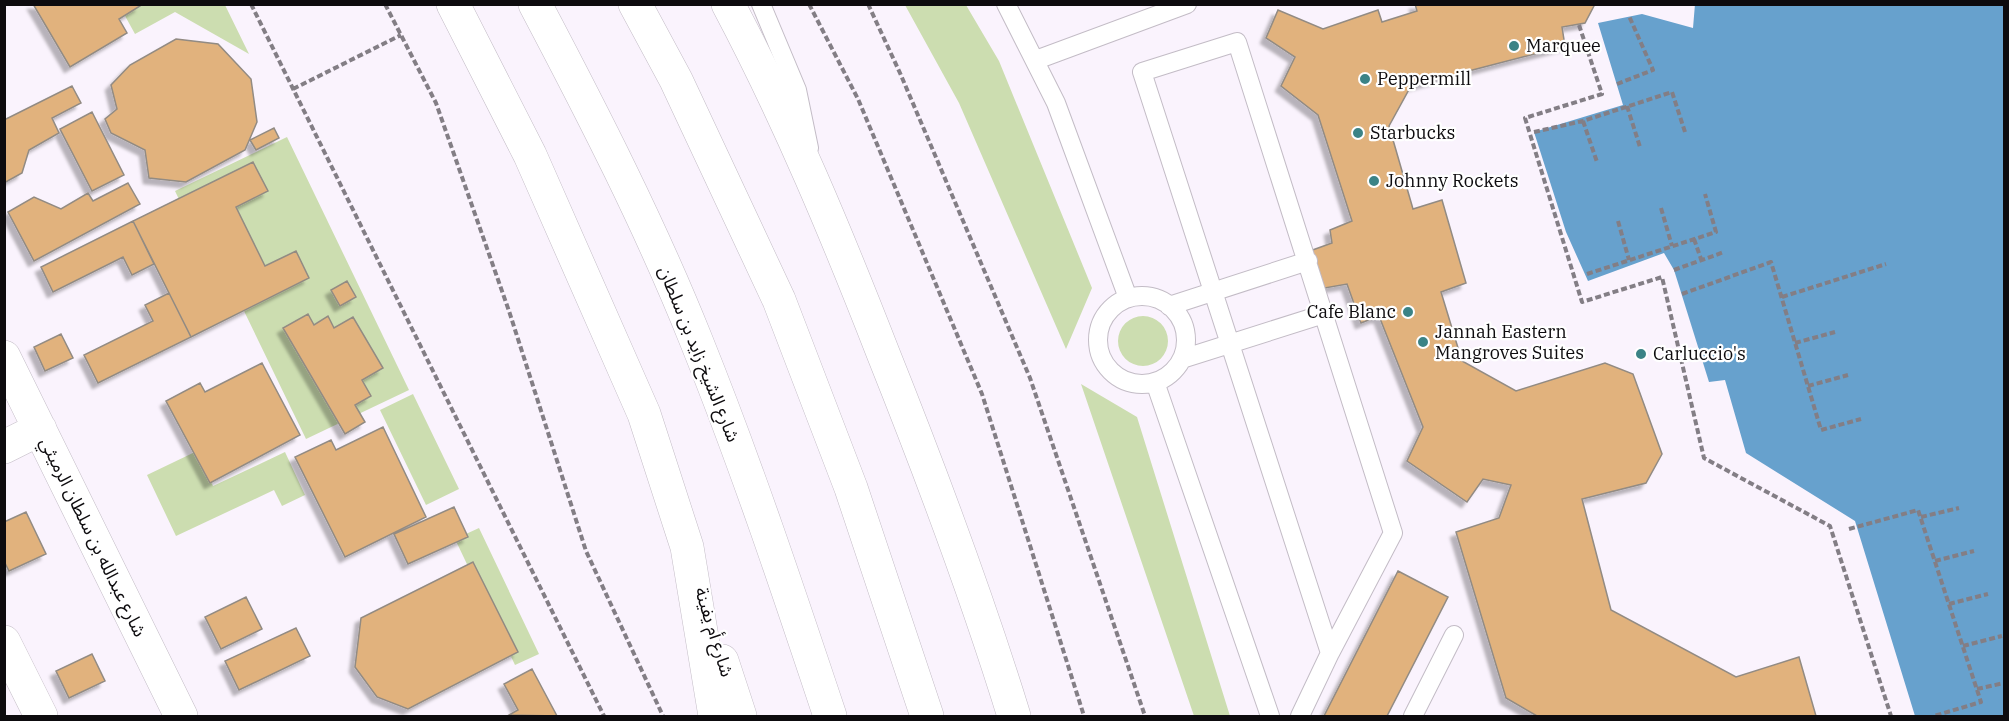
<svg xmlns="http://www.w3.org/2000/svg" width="2009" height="721" font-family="'IBM Plex Serif','Noto Sans Arabic',serif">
	<defs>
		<filter id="shadow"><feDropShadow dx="-5.5" dy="5.5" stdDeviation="1.5" flood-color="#0004"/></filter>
	</defs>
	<rect width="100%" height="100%" fill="#faf3fd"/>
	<path fill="#ccddb0" d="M 119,5 L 225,5 L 249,54 L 175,12 L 135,34 Z
		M 905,5 L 966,5 L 999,61 L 1092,288 L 1066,349 L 959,103 Z
		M 287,137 L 409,390 L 306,439 L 244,311 L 254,306 L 233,261 L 213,270 L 175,191 Z
		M1118 341a25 25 0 1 1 50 0a25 25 0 1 1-50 0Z
		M 1081,384 L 1137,417 L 1230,716 L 1194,716 Z
		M 413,394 L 459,489 L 426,505 L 380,410 Z
		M 197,451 L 213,486 L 285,452 L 305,495 L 282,506 L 274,490 L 176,536 L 147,475 Z
		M 479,528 L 539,654 L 515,665 L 455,539 Z"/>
	<path fill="#67a1cd" d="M 1695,4 L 2004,5 L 2004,716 L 1915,716 L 1855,521 L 1746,453 L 1725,380 L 1709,382 L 1674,270 L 1664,253 L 1588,281 L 1566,232 L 1534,132 L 1623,105 L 1598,23 L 1642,14 L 1693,28 Z"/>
	<path fill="#e1b27d" stroke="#928b83" stroke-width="1.5" filter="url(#shadow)" d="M 33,4 L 139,4 L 140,6 L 119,19 L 127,33 L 70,67 Z
		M 1415,4 L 1595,4 L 1585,23 L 1562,27 L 1565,46 L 1411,86 L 1389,126 L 1413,209 L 1442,200 L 1466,283 L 1441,292 L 1462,361 L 1516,391 L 1605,363 L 1633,374 L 1662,454 L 1646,483 L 1582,499 L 1611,610 L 1736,677 L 1799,657 L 1816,716 L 1537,716 L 1506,698 L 1456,532 L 1499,518 L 1511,485 L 1483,479 L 1467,502 L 1407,461 L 1423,427 L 1379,316 L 1361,323 L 1347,284 L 1319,289 L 1307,252 L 1332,243 L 1330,230 L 1352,221 L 1318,115 L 1281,86 L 1295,57 L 1266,38 L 1278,10 L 1323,29 L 1378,10 L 1382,22 L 1417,11 Z
		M 176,39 L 218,44 L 251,79 L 257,122 L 245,150 L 186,182 L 149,178 L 145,150 L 111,133 L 105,119 L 117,109 L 111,85 L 130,65 Z
		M 72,86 L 81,103 L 52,118 L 59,133 L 29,150 L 22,173 L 4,183 L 4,120 Z
		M 92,112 L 124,175 L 92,191 L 60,129 Z
		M 274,128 L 279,138 L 256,150 L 250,140 Z
		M 253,162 L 268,191 L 236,207 L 265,266 L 296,251 L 309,278 L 191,337 L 133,221 Z
		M 128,183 L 140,204 L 34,261 L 8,212 L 34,197 L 61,209 L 88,193 L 93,201 Z
		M 133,221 L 154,264 L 132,275 L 123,257 L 53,292 L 41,267 Z
		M 347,281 L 356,297 L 340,306 L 331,290 Z
		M 169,293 L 191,337 L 98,383 L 84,355 L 153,321 L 145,305 Z
		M 308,314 L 314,325 L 328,316 L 334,328 L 353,317 L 383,368 L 362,380 L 371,396 L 355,405 L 365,422 L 345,434 L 283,328 Z
		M 61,334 L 73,358 L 45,371 L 34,347 Z
		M 262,363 L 300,435 L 210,483 L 166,401 L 200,383 L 205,392 Z
		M 383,427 L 426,517 L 345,557 L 295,457 L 331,440 L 336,450 Z
		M 454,507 L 468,537 L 408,564 L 394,534 Z
		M 26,512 L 46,554 L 9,571 L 4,561 L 4,522 Z
		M 473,562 L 518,652 L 408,709 L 377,697 L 355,667 L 361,618 Z
		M 1398,571 L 1448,597 L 1387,716 L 1324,716 Z
		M 246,597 L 262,629 L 221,649 L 205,617 Z
		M 296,628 L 310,656 L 239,690 L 225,661 Z
		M 92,654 L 105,681 L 69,698 L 56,671 Z
		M 532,669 L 557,716 L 509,715 L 518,710 L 504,684 Z"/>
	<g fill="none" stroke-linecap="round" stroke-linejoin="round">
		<g stroke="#c3bcc6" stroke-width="20">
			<path id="service" d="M 761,4 L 797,90 L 809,148
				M 1006,4 L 1056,103 L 1128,298
				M 1036,60 L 1187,4
				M1098 340a44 44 0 1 1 88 0a44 44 0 1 1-88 0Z
				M 1169,306 L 1308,261
				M 1182,359 L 1324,314
				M 1155,382 L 1270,716
				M 1300,716 L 1330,653 L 1393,533 L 1237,42 L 1142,72 L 1330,653
				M 1413,716 L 1454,635"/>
		</g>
		<g stroke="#c3bcc6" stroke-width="34">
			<path id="minor" d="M 4,357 L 181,716
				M 4,447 L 40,429
				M 4,642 L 41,716"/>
		</g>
		<g stroke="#c3bcc6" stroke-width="34">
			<path id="primary" d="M 453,4 L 530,155 L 644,414 L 687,547 L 715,716
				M 728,4 C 788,117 837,235 883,353 C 931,473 976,593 1014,716
				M 722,661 L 740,716"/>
		</g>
		<g stroke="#c3bcc6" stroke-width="34">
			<path id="trunk" d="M 535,4 C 593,114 650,225 696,340 C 746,464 788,590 830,716
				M 635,4 L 676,80 L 779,300 L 851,488 L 927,716"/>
		</g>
		<path stroke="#837e85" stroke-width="4" stroke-dasharray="6 3" stroke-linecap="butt" d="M 251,4 L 604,716
			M 385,4 L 436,103 L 509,311 L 586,551 L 663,716
			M 809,4 L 858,99 L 982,394 L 1084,716
			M 868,4 L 900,73 L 1030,378 L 1145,716
			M 1579,25 L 1602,94 L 1525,118 L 1582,302 L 1662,277 L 1704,458 L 1830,526 L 1891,716
			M 1617,84 L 1653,70 L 1629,16
			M 293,89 L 401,35
			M 1627,106 L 1640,147
			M 1583,121 L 1597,162
			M 1534,132 L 1583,121 L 1672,92 L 1685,132
			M 1661,208 L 1672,246
			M 1618,221 L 1629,260
			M 1694,239 L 1701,259
			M 1674,270 L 1724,252
			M 1587,274 L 1716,232 L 1705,194
			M 1682,294 L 1771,262 L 1821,430 L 1861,419
			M 1782,297 L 1886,264
			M 1795,343 L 1835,332
			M 1808,386 L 1848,375
			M 1921,517 L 1959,508
			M 1849,529 L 1918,510 L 1981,702 L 1934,716
			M 1935,561 L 1974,551
			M 1949,604 L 1988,594
			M 1963,646 L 2002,636
			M 1977,689 L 2004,683"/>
		<use href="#service" stroke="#fff" stroke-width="18"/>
		<use href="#minor" stroke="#fff" stroke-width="33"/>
		<use href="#primary" stroke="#fff" stroke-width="33"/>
		<use href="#trunk" stroke="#fff" stroke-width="33"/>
	</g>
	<g fill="#3b8386" stroke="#fff" stroke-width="2">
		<circle cx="1514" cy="46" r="6"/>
		<circle cx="1365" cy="79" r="6"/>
		<circle cx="1358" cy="133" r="6"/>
		<circle cx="1374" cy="181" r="6"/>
		<circle cx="1408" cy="312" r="6"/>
		<circle cx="1423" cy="342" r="6"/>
		<circle cx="1641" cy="354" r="6"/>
	</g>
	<g text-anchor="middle" stroke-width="4.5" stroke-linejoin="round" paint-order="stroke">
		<g font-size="18" fill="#0d0b0e" stroke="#fff" text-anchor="start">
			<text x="1526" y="52">Marquee</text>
			<text x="1377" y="85">Peppermill</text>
			<text x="1370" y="139">Starbucks</text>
			<text x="1386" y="187">Johnny Rockets</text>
			<text x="1396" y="318" text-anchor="end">Cafe Blanc</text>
			<text x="1435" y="338">Jannah Eastern<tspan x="1435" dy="21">Mangroves Suites</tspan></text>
			<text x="1653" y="360">Carluccio's</text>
		</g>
		<g font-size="18" fill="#0d0b0e" stroke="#fff">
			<text transform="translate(699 354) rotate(68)" y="6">شارع الشيخ زايد بن سلطان</text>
			<text transform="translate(93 537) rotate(64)" y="6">شارع عبدالله بن سلطان الرميثي</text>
			<text transform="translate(714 632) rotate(73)" y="6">شارع أم يفينة</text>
		</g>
	</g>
	<rect width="2009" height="721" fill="none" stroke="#0d0b0e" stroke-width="12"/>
</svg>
